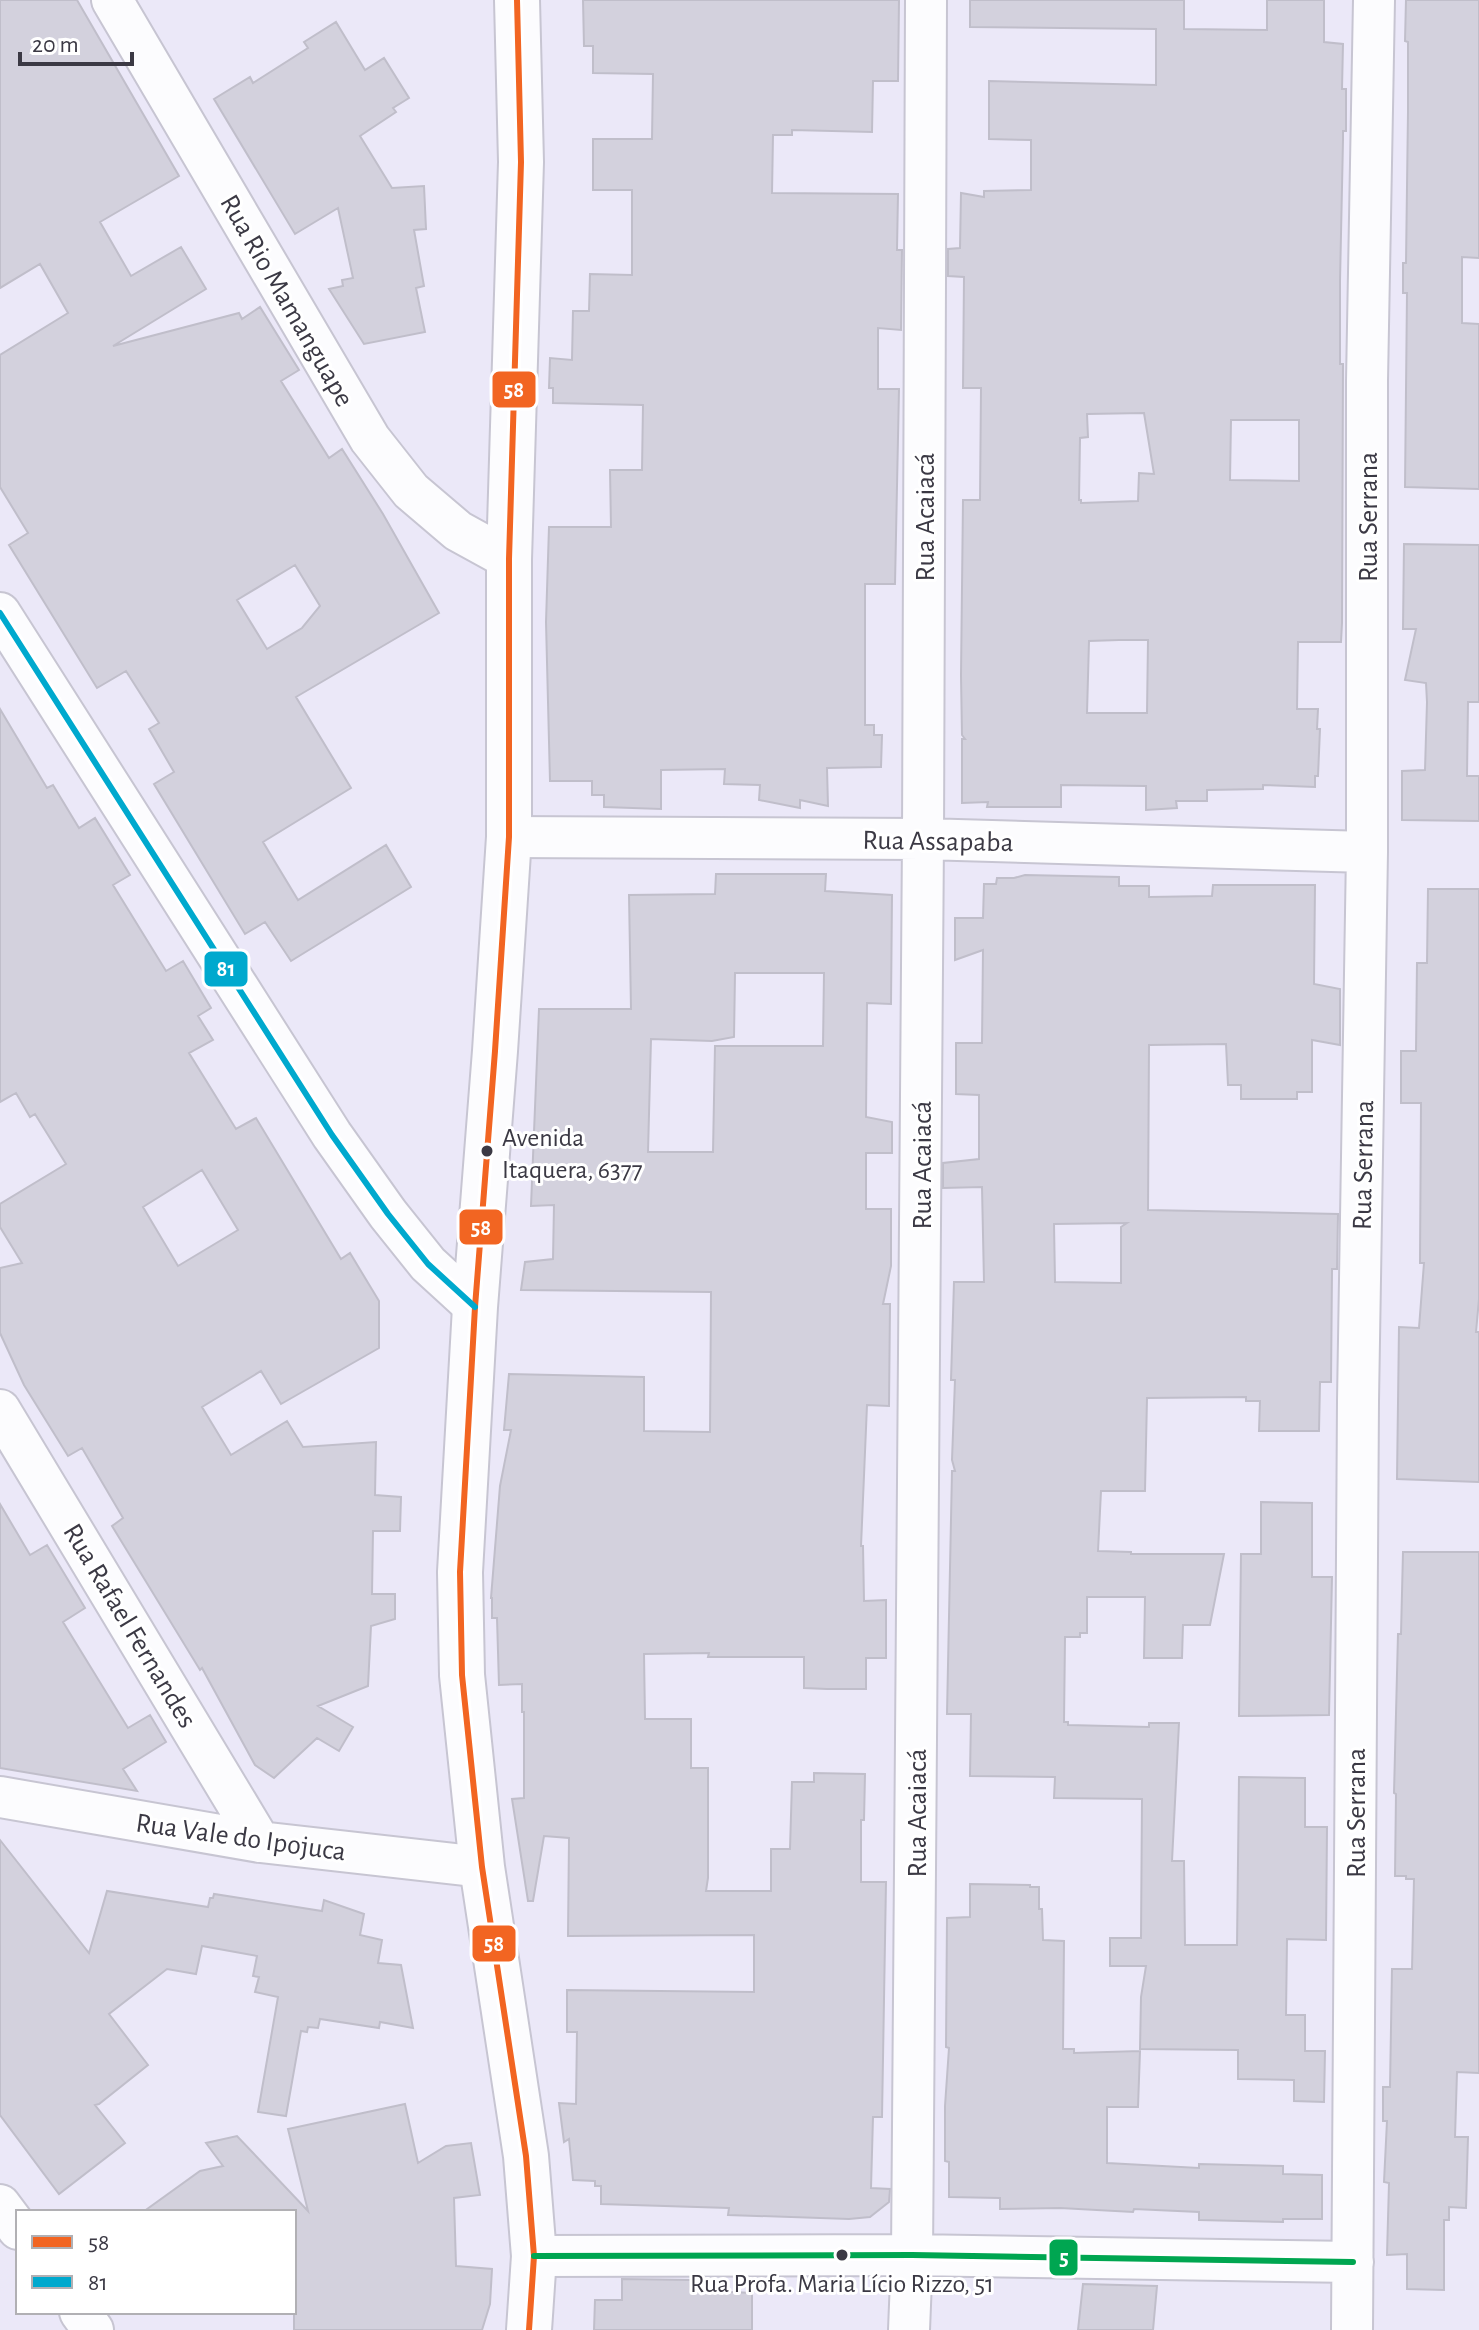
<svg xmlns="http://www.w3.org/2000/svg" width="1479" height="2330" font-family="'Alegreya Sans',sans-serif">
	<rect width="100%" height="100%" fill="#ebe8f8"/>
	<path fill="#d3d1dd" stroke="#c0beca" stroke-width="2" fill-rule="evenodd" d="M 0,0 L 77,0 L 179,176 L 100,222 L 131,276 L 181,247 L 206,289 L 113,346 L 239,313 L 242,319 L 260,307 L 299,370 L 281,381 L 329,458 L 342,449 L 383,514 L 439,613 L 296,697 L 351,788 L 263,842 L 298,900 L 386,845 L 411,887 L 291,961 L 265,922 L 245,934 L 154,784 L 174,772 L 149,729 L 159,723 L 126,671 L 97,688 L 9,545 L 28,533 L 0,487 L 0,355 L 68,313 L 40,264 L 0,288 ZM 295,565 L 320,606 L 302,628 L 267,649 L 237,600 Z
		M 583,0 L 899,0 L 898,81 L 873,81 L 872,132 L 792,130 L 792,135 L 773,135 L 772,193 L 898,194 L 897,250 L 902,250 L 901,330 L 878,328 L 878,389 L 899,389 L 895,584 L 865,584 L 865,725 L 874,725 L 874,735 L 882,735 L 881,767 L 827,768 L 828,806 L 800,800 L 800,808 L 759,800 L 760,785 L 724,784 L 725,769 L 661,770 L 661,809 L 604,807 L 604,795 L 592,795 L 592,781 L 550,781 L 546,622 L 549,527 L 611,527 L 610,470 L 642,470 L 643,405 L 553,403 L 553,388 L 549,388 L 550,358 L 572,360 L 573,311 L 589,311 L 590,274 L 632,275 L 632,190 L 593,190 L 593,139 L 652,139 L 653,74 L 593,73 L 593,46 L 584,46 Z
		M 970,0 L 1184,0 L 1184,29 L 1267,30 L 1267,0 L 1324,0 L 1324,42 L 1343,44 L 1342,89 L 1346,89 L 1346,131 L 1343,131 L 1343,140 L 1340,281 L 1340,364 L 1343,364 L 1342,623 L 1341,642 L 1298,642 L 1297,709 L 1318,709 L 1317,729 L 1320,729 L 1318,776 L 1315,776 L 1315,787 L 1263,785 L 1263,789 L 1207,790 L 1207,801 L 1176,801 L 1177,808 L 1146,810 L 1146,786 L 1061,785 L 1061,807 L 987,807 L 988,802 L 962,803 L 962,739 L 965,739 L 962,735 L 961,676 L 963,500 L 980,500 L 981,388 L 963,388 L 964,277 L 948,276 L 948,249 L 960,248 L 961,193 L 984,197 L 984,191 L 1031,190 L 1031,140 L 989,139 L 989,81 L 1156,85 L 1156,29 L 970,27 ZM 1144,413 L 1154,474 L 1139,473 L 1138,501 L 1081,503 L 1081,500 L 1079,500 L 1080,438 L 1088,437 L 1087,414 ZM 1231,420 L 1299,420 L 1299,481 L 1230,480 ZM 1119,640 L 1148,640 L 1147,713 L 1087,713 L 1089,641 Z
		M 1406,0 L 1479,0 L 1479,258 L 1462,257 L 1462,323 L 1479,324 L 1479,489 L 1405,487 L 1407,293 L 1403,293 L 1403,263 L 1406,263 L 1408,112 L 1408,42 L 1405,41 Z
		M 336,22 L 365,70 L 384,58 L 409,98 L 393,108 L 396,112 L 360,136 L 392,188 L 424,186 L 426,229 L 414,230 L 424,286 L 416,288 L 425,332 L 364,344 L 329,289 L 343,286 L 342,280 L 353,278 L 338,208 L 295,234 L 214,99 L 250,77 L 253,83 L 308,48 L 304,42 Z
		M 1404,544 L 1479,545 L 1479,702 L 1468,702 L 1467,776 L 1479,776 L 1479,821 L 1402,820 L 1402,771 L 1425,770 L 1427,702 L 1426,683 L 1405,680 L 1416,629 L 1403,629 Z
		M 0,709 L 47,788 L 53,785 L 79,828 L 95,818 L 130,875 L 113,885 L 166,971 L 183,961 L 211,1008 L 198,1016 L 213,1040 L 189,1053 L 236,1129 L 256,1118 L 341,1259 L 350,1253 L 379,1301 L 379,1348 L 281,1404 L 261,1371 L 202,1407 L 231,1455 L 287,1421 L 303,1447 L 376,1442 L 375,1495 L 401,1497 L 400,1531 L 373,1531 L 372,1594 L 395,1594 L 395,1619 L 371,1626 L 368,1686 L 318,1706 L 353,1727 L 339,1751 L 317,1738 L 274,1778 L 255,1765 L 202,1668 L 200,1670 L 112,1526 L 123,1518 L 82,1448 L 68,1456 L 24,1385 L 0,1333 L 0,1268 L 22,1263 L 0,1227 L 0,1204 L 66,1164 L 35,1114 L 30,1117 L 16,1093 L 0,1102 ZM 202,1170 L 238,1230 L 178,1266 L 143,1207 Z
		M 716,874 L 826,874 L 825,891 L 892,895 L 891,1004 L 867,1003 L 866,1117 L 892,1122 L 892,1153 L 866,1153 L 866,1209 L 891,1209 L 891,1266 L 883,1304 L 890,1304 L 889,1406 L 867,1405 L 861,1546 L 863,1546 L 864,1601 L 886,1600 L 886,1658 L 866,1658 L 866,1689 L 827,1689 L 804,1688 L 804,1657 L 708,1657 L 709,1653 L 644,1654 L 645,1719 L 691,1719 L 691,1768 L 708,1768 L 708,1878 L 706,1891 L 771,1891 L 771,1849 L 790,1849 L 792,1782 L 814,1782 L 814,1773 L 865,1774 L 864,1820 L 861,1820 L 861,1882 L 886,1882 L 882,2117 L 873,2117 L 871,2188 L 890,2189 L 889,2202 L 870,2217 L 849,2219 L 728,2215 L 729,2208 L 601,2204 L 601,2186 L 595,2186 L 595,2181 L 573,2180 L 569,2139 L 564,2142 L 559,2103 L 576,2104 L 577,2032 L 567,2032 L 567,1990 L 754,1992 L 754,1935 L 568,1936 L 569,1838 L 544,1836 L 533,1901 L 528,1901 L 512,1799 L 524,1798 L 524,1712 L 522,1712 L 522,1684 L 499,1685 L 497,1618 L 492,1618 L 492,1598 L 491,1598 L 500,1486 L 511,1430 L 504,1430 L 509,1374 L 644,1377 L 644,1431 L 710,1432 L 711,1292 L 521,1290 L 525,1262 L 553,1259 L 554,1205 L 531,1206 L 539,1009 L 631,1009 L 629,895 L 715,894 ZM 735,973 L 824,973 L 823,1046 L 715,1046 L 713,1152 L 648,1152 L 651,1039 L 712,1041 L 734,1037 Z
		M 1025,875 L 1119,877 L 1119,886 L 1149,886 L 1149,897 L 1212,896 L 1213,885 L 1315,885 L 1314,984 L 1340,989 L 1340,1045 L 1312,1040 L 1312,1092 L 1297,1092 L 1297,1099 L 1241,1099 L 1241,1085 L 1228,1085 L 1226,1044 L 1149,1045 L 1148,1210 L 1338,1214 L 1337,1269 L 1332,1269 L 1331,1382 L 1320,1382 L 1319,1431 L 1259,1431 L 1260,1401 L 1246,1401 L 1246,1397 L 1147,1398 L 1145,1491 L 1101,1491 L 1098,1551 L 1131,1552 L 1131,1554 L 1224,1554 L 1210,1625 L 1183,1625 L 1182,1658 L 1144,1658 L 1145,1597 L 1087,1597 L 1087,1633 L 1080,1633 L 1080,1637 L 1065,1637 L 1064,1722 L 1068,1722 L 1068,1725 L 1149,1727 L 1149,1723 L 1179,1723 L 1172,1861 L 1184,1861 L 1185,1945 L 1237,1945 L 1239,1777 L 1305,1778 L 1305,1827 L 1327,1827 L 1326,1940 L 1287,1939 L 1286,2015 L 1305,2015 L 1305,2051 L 1325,2051 L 1324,2102 L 1294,2101 L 1294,2080 L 1238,2079 L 1238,2050 L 1140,2049 L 1141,1997 L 1146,1966 L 1110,1966 L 1110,1938 L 1141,1938 L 1142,1799 L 1054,1798 L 1055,1777 L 970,1776 L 971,1714 L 947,1714 L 952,1471 L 955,1471 L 952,1460 L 955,1380 L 951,1380 L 954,1282 L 984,1282 L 982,1187 L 943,1188 L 943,1163 L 979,1159 L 979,1095 L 956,1094 L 956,1043 L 982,1043 L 983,950 L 955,960 L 955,918 L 983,918 L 984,884 L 996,884 L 997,878 L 1014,878 ZM 1127,1223 L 1121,1227 L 1121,1283 L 1055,1282 L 1054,1224 Z
		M 1428,889 L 1479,889 L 1479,1299 L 1476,1332 L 1479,1332 L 1479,1482 L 1397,1479 L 1399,1327 L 1419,1328 L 1424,1263 L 1420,1263 L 1421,1103 L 1401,1103 L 1401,1051 L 1416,1051 L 1417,963 L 1427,963 Z
		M 1261,1502 L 1312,1503 L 1312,1577 L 1332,1577 L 1329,1715 L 1239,1716 L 1241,1554 L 1261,1554 Z
		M 0,1504 L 30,1555 L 47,1545 L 85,1608 L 63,1622 L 128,1728 L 150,1715 L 166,1742 L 123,1769 L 137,1791 L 0,1768 Z
		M 1403,1552 L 1479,1552 L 1479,2073 L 1457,2072 L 1455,2137 L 1468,2137 L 1466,2208 L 1449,2207 L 1449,2220 L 1444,2220 L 1444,2290 L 1407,2289 L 1407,2254 L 1387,2255 L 1389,2183 L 1384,2182 L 1387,2121 L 1383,2121 L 1383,2087 L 1390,2087 L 1392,1969 L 1412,1969 L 1414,1879 L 1406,1879 L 1406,1876 L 1395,1876 L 1396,1794 L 1394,1793 L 1398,1634 L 1401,1634 Z
		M 0,1840 L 89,1953 L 107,1891 L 208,1907 L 210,1898 L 213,1898 L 214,1894 L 322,1911 L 324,1900 L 364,1914 L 360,1935 L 382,1940 L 378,1963 L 401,1965 L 413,2028 L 380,2022 L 379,2028 L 320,2019 L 318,2028 L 308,2027 L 307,2032 L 301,2031 L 286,2116 L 258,2112 L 278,1997 L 255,1992 L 259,1977 L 253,1976 L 257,1956 L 202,1946 L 196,1974 L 167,1969 L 109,2014 L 148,2065 L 99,2104 L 95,2105 L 125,2143 L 59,2194 L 0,2115 Z
		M 970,1884 L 1030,1885 L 1030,1887 L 1039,1887 L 1039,1909 L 1042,1909 L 1043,1940 L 1064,1941 L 1063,2049 L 1074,2049 L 1074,2053 L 1140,2051 L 1138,2107 L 1107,2107 L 1107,2163 L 1199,2168 L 1199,2164 L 1283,2166 L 1283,2174 L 1322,2175 L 1322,2219 L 1283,2219 L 1283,2222 L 1199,2220 L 1199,2212 L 1134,2209 L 1133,2212 L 1060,2208 L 1000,2209 L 1000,2198 L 949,2197 L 949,2162 L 945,2161 L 945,2106 L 949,2048 L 946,2047 L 947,1918 L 970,1917 Z
		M 405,2104 L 418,2163 L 446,2146 L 471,2143 L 480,2195 L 454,2198 L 456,2266 L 492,2269 L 490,2304 L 482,2330 L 294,2330 L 294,2212 L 143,2212 L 200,2171 L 223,2166 L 206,2143 L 237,2136 L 308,2211 L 288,2129 Z
		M 622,2279 L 692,2280 L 692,2290 L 752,2293 L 752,2330 L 594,2330 L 595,2300 L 622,2300 Z
		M 1083,2284 L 1157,2286 L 1153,2330 L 1078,2330 Z"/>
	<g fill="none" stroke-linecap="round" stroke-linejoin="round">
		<g stroke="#c7c5d2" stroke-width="44">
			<path id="street" d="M 112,0 L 370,439 L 411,491 L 458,531 L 509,559
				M 0,613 L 332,1135 L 388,1214 L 428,1264 L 475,1307
				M 509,837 L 923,839 L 1367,852
				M 0,1410 L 260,1842
				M 0,1797 L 260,1842 L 482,1867
				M 0,2205 L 18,2229
				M 534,2256 L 912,2255 L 1353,2262
				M 80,2312 L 93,2330
				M 909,2330 L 912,2255 L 923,839 L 926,0
				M 1352,2330 L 1358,1401 L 1367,852 L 1367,381 L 1374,0"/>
		</g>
		<g stroke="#c7c5d2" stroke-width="48">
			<path id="secondary" d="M 517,0 L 521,162 L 509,559 L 509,837 L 495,1051 L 475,1307 L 460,1572 L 462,1675 L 482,1867 L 526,2156 L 534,2256 L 529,2330"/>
		</g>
		<use href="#street" stroke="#fcfcfe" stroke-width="40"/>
		<use href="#secondary" stroke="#fcfcfe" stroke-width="44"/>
		<g stroke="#fff" stroke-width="12">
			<path id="bus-1" d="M 517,0 L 521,162 L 509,559 L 509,837 L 495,1051 L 475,1307 L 460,1572 L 462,1675 L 482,1867 L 526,2156 L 534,2256 L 529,2330"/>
		</g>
		<g stroke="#fff" stroke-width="12">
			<path id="bus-2" d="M 0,613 L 332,1135 L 388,1214 L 428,1264 L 475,1307"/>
		</g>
		<g stroke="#fff" stroke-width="12">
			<path id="bus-3" d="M 534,2256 L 912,2255 L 1353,2262"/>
		</g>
		<use href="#bus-1" stroke="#f26522" stroke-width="6"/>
		<use href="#bus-2" stroke="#00a9ce" stroke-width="6"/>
		<use href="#bus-3" stroke="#00a651" stroke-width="6"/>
	</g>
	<g fill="#3b3944" stroke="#fff" stroke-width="3">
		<circle cx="487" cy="1151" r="7"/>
		<circle cx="842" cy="2255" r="7"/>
	</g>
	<g text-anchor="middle" stroke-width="6" stroke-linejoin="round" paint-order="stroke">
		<g font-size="26" fill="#3b3944" stroke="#fff" text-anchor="start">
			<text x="502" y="1146">Avenida<tspan x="502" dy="32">Itaquera, 6377</tspan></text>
			<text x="842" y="2292" text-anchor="middle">Rua Profa. Maria Lício Rizzo, 51</text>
		</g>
		<g font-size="28" fill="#3b3944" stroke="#fff">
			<text transform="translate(288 300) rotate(60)" y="10">Rua Rio Mamanguape</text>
			<text transform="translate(924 517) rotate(-90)" y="10">Rua Acaiacá</text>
			<text transform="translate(1367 517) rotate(-90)" y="10">Rua Serrana</text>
			<text transform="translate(938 840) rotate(1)" y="10">Rua Assapaba</text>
			<text transform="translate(921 1165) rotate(-90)" y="10">Rua Acaiacá</text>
			<text transform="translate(1362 1165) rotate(-89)" y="10">Rua Serrana</text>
			<text transform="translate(131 1625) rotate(59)" y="10">Rua Rafael Fernandes</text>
			<text transform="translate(916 1813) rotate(-90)" y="10">Rua Acaiacá</text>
			<text transform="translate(1355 1813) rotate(-90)" y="10">Rua Serrana</text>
			<text transform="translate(241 1836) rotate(8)" y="10">Rua Vale do Ipojuca</text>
		</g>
	</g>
	<g stroke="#fff" stroke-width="3">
		<rect x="491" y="370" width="46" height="39" rx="8" fill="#f26522"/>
		<rect x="203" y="950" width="46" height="38" rx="8" fill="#00a9ce"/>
		<rect x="458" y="1208" width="46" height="38" rx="8" fill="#f26522"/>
		<rect x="471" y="1924" width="46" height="39" rx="8" fill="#f26522"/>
		<rect x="1048" y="2238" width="31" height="39" rx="8" fill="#00a651"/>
	</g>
	<g font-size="22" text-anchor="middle" font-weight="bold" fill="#fff">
		<text x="514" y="397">58</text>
		<text x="226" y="976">81</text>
		<text x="481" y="1235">58</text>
		<text x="494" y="1951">58</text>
		<text x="1064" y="2265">5</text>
	</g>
	<rect x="16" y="2210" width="280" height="104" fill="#ffffff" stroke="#b1b0b4" stroke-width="2"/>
	<rect x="32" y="2236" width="40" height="12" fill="#f26522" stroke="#b1b0b4" stroke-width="2"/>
	<text x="88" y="2250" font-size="24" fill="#3b3944">58</text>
	<rect x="32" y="2276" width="40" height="12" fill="#00a9ce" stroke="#b1b0b4" stroke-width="2"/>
	<text x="88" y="2290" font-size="24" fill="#3b3944">81</text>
	<path d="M20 52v12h112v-12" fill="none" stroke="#3b3944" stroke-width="4"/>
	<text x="32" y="52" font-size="24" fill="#3b3944" stroke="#ffffff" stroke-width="6" paint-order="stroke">20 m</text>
</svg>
